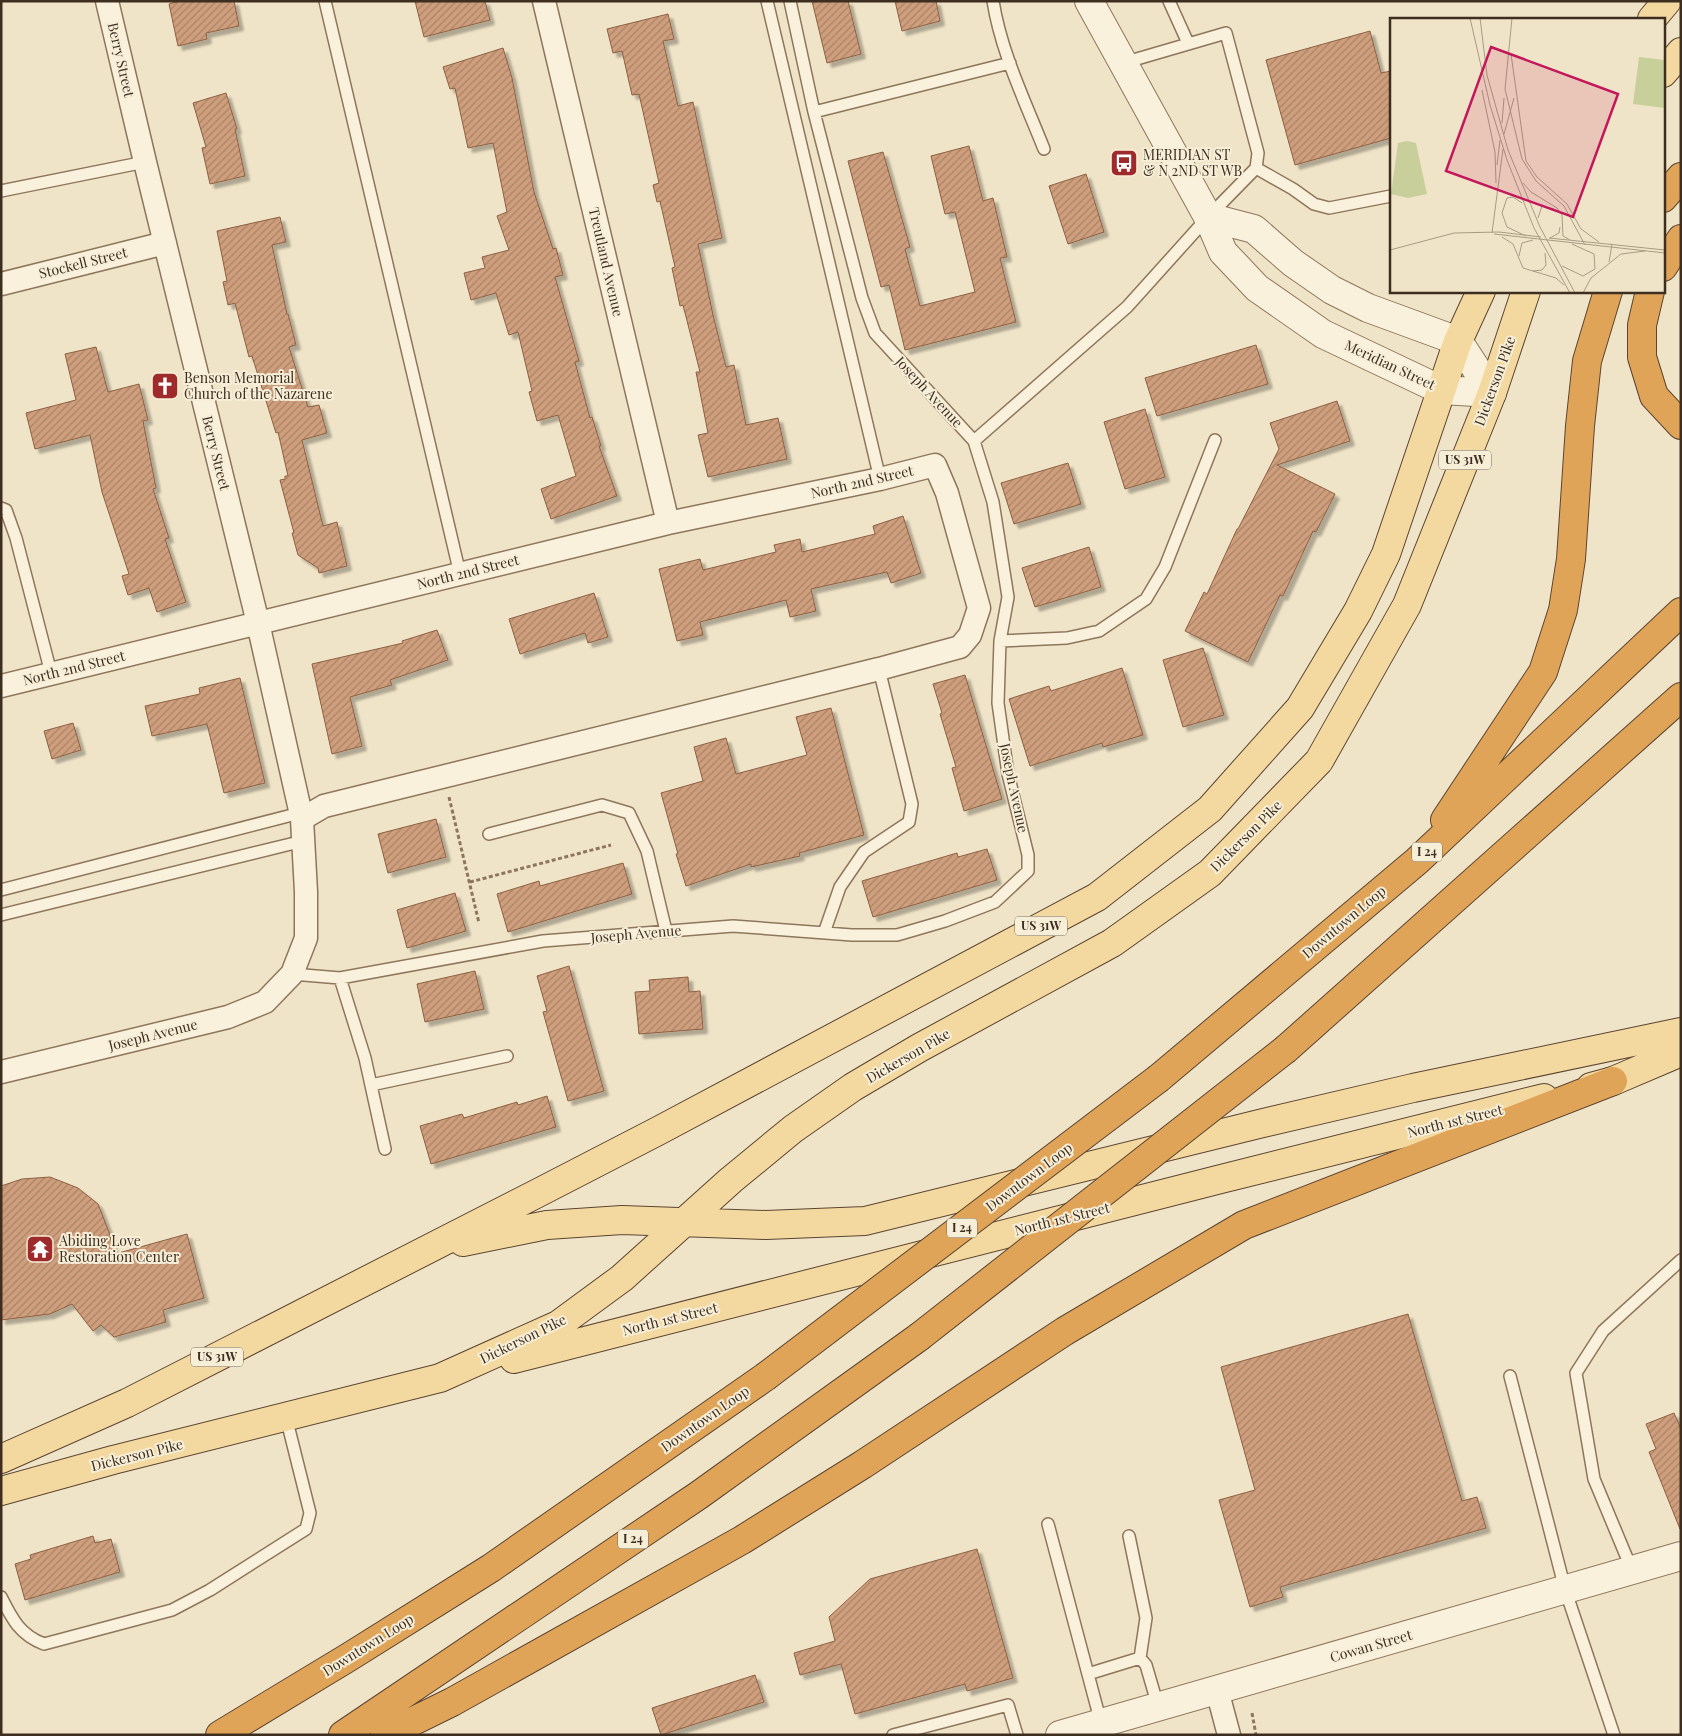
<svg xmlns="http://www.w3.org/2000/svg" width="1682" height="1736" font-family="'Playfair Display',serif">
	<defs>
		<pattern id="building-hatch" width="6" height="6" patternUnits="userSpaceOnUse" patternTransform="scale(1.25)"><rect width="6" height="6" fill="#cf9f7d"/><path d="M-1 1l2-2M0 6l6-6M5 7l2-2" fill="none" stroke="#a98266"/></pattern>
		<filter id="shadow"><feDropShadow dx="4.5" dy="4.5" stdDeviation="1" flood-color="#0004"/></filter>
	</defs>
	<rect width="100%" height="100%" fill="#f0e4c8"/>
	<path fill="url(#building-hatch)" stroke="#8d5f41" filter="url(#shadow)" d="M 180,1 L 234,1 L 239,26 L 206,33 L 207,39 L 178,46 L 169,4 Z
		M 415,1 L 485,1 L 490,20 L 424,37 Z
		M 812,1 L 848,1 L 861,54 L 827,63 Z
		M 895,1 L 936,1 L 940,21 L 902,31 Z
		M 668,14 L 674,39 L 663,41 L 678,106 L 693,102 L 722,238 L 698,244 L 713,315 L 726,367 L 734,365 L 746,425 L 778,418 L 787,459 L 708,477 L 698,435 L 708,433 L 696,372 L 700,372 L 683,305 L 680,306 L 672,268 L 675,267 L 660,201 L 657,202 L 653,185 L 659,183 L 639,94 L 632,95 L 622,51 L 613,53 L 607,29 Z
		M 1370,31 L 1381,73 L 1391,71 L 1391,138 L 1295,165 L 1266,60 Z
		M 503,48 L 512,78 L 534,192 L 553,249 L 556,248 L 563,275 L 555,277 L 579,361 L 575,362 L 590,418 L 592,417 L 601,446 L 599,446 L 617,496 L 551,519 L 541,489 L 576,476 L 558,415 L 537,421 L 529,392 L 532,391 L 518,332 L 509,335 L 496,293 L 471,300 L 464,273 L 485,268 L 482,257 L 509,250 L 497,216 L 507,212 L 493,143 L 468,148 L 455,88 L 450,89 L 443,67 Z
		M 226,93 L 237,129 L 235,129 L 245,176 L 210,184 L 202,148 L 206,147 L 193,103 Z
		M 969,146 L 983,201 L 993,198 L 1007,257 L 1000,258 L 1016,322 L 905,350 L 889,285 L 881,287 L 848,161 L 883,152 L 910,247 L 905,249 L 920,306 L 975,292 L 955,212 L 945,214 L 931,156 Z
		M 1086,174 L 1104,232 L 1068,244 L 1049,186 Z
		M 280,217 L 286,242 L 272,245 L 287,314 L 288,314 L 296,345 L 289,347 L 308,407 L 319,405 L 327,433 L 302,440 L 323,526 L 337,522 L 347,566 L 319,573 L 318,568 L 298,555 L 292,533 L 294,533 L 280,480 L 285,479 L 285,476 L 288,476 L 278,432 L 276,433 L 252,356 L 249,357 L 235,303 L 228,305 L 223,282 L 227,281 L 217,231 Z
		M 1256,345 L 1268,384 L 1157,416 L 1145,378 Z
		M 96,347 L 108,392 L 139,384 L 148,420 L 143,421 L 156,488 L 153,489 L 169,538 L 165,539 L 186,602 L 157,612 L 149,588 L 128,595 L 122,576 L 129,574 L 102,492 L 90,435 L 35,449 L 26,413 L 76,400 L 65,354 Z
		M 1337,401 L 1350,441 L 1277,465 L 1335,494 L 1316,532 L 1313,531 L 1283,596 L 1280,595 L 1248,662 L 1185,631 L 1204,592 L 1207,594 L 1237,529 L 1238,529 L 1279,449 L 1270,423 Z
		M 1145,409 L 1165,477 L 1125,489 L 1104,422 Z
		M 1068,463 L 1081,504 L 1014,524 L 1001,483 Z
		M 903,516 L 921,573 L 891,583 L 887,572 L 811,589 L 816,611 L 790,617 L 786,600 L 700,622 L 703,635 L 677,641 L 659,569 L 700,559 L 703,570 L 776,552 L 774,545 L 800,539 L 802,552 L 875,534 L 873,526 Z
		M 1089,547 L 1101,587 L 1035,607 L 1022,568 Z
		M 594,593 L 608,637 L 588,643 L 585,633 L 520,654 L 509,619 Z
		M 437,630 L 448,660 L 390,680 L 392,685 L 350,697 L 362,746 L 332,754 L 312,664 L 403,643 L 402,641 Z
		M 1203,648 L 1224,715 L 1183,727 L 1163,660 Z
		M 1122,668 L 1143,735 L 1103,747 L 1102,743 L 1030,766 L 1009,699 L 1049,686 L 1051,691 Z
		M 965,675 L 1002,799 L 964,811 L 952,768 L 956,767 L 940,714 L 942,713 L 933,684 Z
		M 240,678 L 265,783 L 224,793 L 207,724 L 152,736 L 145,706 L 200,694 L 199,688 Z
		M 831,708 L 864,835 L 799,853 L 800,856 L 751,867 L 751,864 L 686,886 L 676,854 L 678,854 L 661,793 L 703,781 L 694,747 L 726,738 L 736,774 L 807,755 L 796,717 Z
		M 73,723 L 81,750 L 52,759 L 44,731 Z
		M 436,819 L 446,857 L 388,873 L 378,834 Z
		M 987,849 L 997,880 L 873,917 L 862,881 L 957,853 L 958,857 Z
		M 623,863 L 632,894 L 508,932 L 497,894 L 539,881 L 540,886 Z
		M 455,893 L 466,931 L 407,948 L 397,910 Z
		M 569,966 L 604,1091 L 568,1101 L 543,1012 L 547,1011 L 537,976 Z
		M 475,971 L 484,1009 L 425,1022 L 417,984 Z
		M 688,977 L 689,992 L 700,991 L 703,1029 L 639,1034 L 635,992 L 650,991 L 649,980 Z
		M 547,1096 L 556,1127 L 431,1164 L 420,1126 L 462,1114 L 464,1118 L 517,1102 L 518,1105 Z
		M 50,1177 L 78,1188 L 98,1204 L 109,1232 L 115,1254 L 187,1234 L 204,1298 L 163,1310 L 166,1322 L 114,1337 L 101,1325 L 93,1331 L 72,1304 L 50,1314 L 1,1320 L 1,1186 L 22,1179 Z
		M 1408,1314 L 1462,1501 L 1477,1497 L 1486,1528 L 1280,1587 L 1283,1597 L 1250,1607 L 1219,1500 L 1255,1490 L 1221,1367 Z
		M 1674,1413 L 1681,1429 L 1680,1529 L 1649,1452 L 1656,1449 L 1646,1424 Z
		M 93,1536 L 95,1543 L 111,1539 L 120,1572 L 25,1600 L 15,1564 L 31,1559 L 30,1555 Z
		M 977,1549 L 1013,1678 L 967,1691 L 965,1684 L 855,1714 L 841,1664 L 800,1675 L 794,1653 L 835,1641 L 829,1617 L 870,1579 Z
		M 755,1675 L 764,1702 L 661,1735 L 652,1708 Z"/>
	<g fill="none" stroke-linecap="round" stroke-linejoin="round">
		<g stroke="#8d765c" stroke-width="14">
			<path id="service" d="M 325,1 L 460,574
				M 767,1 L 880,479
				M 993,1 C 1001,52 1025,101 1044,149
				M 1169,1 L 1188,43
				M 814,112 L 1010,63
				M 1256,168 L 1293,189 L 1314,204 L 1329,208 L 1391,196
				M 1,191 L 145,162
				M 974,441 L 1127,307 L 1208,217 L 1256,168 L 1258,153 L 1226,33 L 1123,63
				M 1,508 L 6,510 L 16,538 L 51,673
				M 1000,641 L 1067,638 L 1099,631 L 1146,599 L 1165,567 L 1215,440
				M 489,834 L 602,805 L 629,813 L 647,851 L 666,931
				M 1,890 L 300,813
				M 1,915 L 303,841
				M 824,933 L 840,887 L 864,852 L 909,822 L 912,804 L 879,669
				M 292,974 L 340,978 L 543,941 L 733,926 L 852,935 L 897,935 L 945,921 L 995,902 L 1028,871 L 1028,855 L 1008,774 L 998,703 L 1000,641 L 1008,597 L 993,502 L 974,441 L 875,333 L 862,298 L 814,112 L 790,1
				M 340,978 L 365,1058 L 385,1149
				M 371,1085 L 507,1056
				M 1510,1376 L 1565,1589 L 1614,1735
				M 1048,1524 L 1101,1723
				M 1129,1536 L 1146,1618 L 1140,1658
				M 1632,1570 L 1594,1479 L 1576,1373 L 1603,1331 L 1681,1260
				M 1,1597 C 12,1619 20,1635 44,1644 L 172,1610 L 210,1590 L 306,1529 L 310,1513 L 286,1417
				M 1088,1674 L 1140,1658 L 1146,1665 L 1158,1706
				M 893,1735 L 1008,1705 L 1017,1735"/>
		</g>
		<g stroke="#8d765c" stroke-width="25">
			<path id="minor" d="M 544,1 L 668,523
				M 1,284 L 165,243
				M 1,686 L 668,523 L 880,479 L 935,465 L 947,493 L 979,608 L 970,635 L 960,647 L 879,669 L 324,806 L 302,819
				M 1,1072 L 228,1017 L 265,1002 L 292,974 L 306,938 L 306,892 L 302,819 L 258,623 L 145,162 L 107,1
				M 1217,1690 L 1229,1735"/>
		</g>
		<g stroke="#8d765c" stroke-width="30">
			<path id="tertiary" d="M 1089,1 L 1208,217 L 1223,252 L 1257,288 L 1323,334 L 1441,390 L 1492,393
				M 1208,217 L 1254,229 L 1293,263 L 1332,290 L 1368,308 L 1458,341 L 1492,393
				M 1060,1735 L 1681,1556"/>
		</g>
		<g stroke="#5b4430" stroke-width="30">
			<path id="primary" d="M 1652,19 L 1667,1
				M 1663,73 L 1681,52
				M 1591,1087 L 1613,1081 L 1681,1052
				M 463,1242 L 547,1225 L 622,1220 L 766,1225 L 865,1221 L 1259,1124 L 1413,1088 L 1681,1032
				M 514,1359 L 1221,1179 L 1544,1098
				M 1,1459 L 127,1403 L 536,1194 L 658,1131 L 1097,897 L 1210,809 L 1300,708 L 1358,611 L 1386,554 L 1458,341 L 1481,291
				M 1,1491 L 113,1460 L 440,1378 L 558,1325 L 622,1278 L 731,1180 L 793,1129 L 853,1087 L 919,1048 L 1112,943 L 1210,873 L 1319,761 L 1407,605 L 1492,393 L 1526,291"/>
		</g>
		<g stroke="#5b4430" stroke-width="30">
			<path id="motorway" d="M 1663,198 L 1681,177
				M 1663,267 L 1681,239
				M 1650,291 L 1642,325 L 1642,357 L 1654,396 L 1681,425
				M 1445,820 L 1543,672 L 1563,610 L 1571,559 L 1580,426 L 1587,361 L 1608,291
				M 1286,1049 L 1681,697
				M 1159,1078 L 1417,861 L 1681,612
				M 220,1735 L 349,1657 L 491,1568 L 765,1377
				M 343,1735 L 699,1495 L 919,1337
				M 385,1735 L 452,1702 L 742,1540 L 862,1465 L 1065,1331 L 1244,1225 L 1613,1081"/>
		</g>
		<path stroke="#8d765c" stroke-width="3" stroke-dasharray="4 2.5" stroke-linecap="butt" d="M 449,797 L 479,923
			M 470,882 L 611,845
			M 1252,1713 L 1256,1735"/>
		<use href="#service" stroke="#faf1dc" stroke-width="11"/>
		<use href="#minor" stroke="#faf1dc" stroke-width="22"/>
		<use href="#tertiary" stroke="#faf1dc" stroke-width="28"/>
		<use href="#primary" stroke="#f3d9a0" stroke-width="28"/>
		<use href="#motorway" stroke="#e0a458" stroke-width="28"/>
		<g stroke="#5b4430" stroke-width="30" stroke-linecap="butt">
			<path id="motorway-bridge" d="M 919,1337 L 1286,1049
				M 765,1377 L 1159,1078"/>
		</g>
		<use href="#motorway-bridge" stroke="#e0a458" stroke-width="28"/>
	</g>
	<defs>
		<g id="bus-square" transform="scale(1.4375)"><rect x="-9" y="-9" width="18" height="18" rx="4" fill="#9e2a2b" stroke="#f7eed8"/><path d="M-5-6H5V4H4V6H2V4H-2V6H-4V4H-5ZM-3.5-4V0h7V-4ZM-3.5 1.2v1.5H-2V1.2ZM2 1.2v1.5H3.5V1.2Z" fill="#fff"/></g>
		<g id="church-square" transform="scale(1.4375)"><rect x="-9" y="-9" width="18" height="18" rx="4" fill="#9e2a2b" stroke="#f7eed8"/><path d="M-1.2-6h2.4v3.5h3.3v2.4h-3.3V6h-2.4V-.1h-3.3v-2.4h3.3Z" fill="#fff"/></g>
		<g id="temple-square" transform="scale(1.4375)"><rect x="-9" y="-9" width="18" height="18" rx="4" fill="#9e2a2b" stroke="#f7eed8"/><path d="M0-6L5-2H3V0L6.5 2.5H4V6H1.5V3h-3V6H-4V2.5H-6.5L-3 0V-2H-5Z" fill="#fff"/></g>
	</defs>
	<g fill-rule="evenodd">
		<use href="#bus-square" x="1124" y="163"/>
		<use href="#church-square" x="165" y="386"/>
		<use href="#temple-square" x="40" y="1249"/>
	</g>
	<g text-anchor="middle" stroke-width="4" stroke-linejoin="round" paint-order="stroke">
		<g fill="#f7eed8" stroke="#756857" stroke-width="1">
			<rect x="1439" y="450.5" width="52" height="19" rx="4"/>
			<rect x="1412" y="842.5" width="30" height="19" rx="4"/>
			<rect x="1015" y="916.5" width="52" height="19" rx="4"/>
			<rect x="947" y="1218.5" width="30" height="19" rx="4"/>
			<rect x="191" y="1347.5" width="52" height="19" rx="4"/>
			<rect x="618" y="1529.5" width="30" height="19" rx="4"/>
		</g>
		<g font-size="12" font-weight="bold" fill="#3d2e20">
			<text x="1465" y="464">US 31W</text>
			<text x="1427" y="856">I 24</text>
			<text x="1041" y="930">US 31W</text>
			<text x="962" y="1232">I 24</text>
			<text x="217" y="1361">US 31W</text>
			<text x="633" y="1543">I 24</text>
		</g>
		<g font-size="14" fill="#3d2e20" stroke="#f7eed8">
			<text transform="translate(121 60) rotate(77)" y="5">Berry Street</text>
			<text transform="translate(606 262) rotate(77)" y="5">Treutland Avenue</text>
			<text transform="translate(83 263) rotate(-14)" y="5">Stockell Street</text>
			<text transform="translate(1390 365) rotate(25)" y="5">Meridian Street</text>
			<text transform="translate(1495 381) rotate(-70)" y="5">Dickerson Pike</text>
			<text transform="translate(929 392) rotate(47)" y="5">Joseph Avenue</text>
			<text transform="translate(216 453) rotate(76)" y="5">Berry Street</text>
			<text transform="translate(862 482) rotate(-13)" y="5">North 2nd Street</text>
			<text transform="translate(468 572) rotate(-14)" y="5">North 2nd Street</text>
			<text transform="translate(74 668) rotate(-14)" y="5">North 2nd Street</text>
			<text transform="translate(1014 788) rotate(78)" y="5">Joseph Avenue</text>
			<text transform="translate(1246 836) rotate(-45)" y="5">Dickerson Pike</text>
			<text transform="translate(1344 922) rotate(-40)" y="5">Downtown Loop</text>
			<text transform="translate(636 934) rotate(-5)" y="5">Joseph Avenue</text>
			<text transform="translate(153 1035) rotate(-14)" y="5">Joseph Avenue</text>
			<text transform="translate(908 1056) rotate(-30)" y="5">Dickerson Pike</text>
			<text transform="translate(1455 1121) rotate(-14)" y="5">North 1st Street</text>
			<text transform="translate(1029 1177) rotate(-37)" y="5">Downtown Loop</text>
			<text transform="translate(1062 1219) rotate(-14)" y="5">North 1st Street</text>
			<text transform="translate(670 1319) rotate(-14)" y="5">North 1st Street</text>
			<text transform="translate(523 1339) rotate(-26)" y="5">Dickerson Pike</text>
			<text transform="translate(705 1419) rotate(-35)" y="5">Downtown Loop</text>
			<text transform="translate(137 1455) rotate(-14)" y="5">Dickerson Pike</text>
			<text transform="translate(368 1645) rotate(-32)" y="5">Downtown Loop</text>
			<text transform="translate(1371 1646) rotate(-16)" y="5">Cowan Street</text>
		</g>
		<g font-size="14" fill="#3d2e20" stroke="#f7eed8" text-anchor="start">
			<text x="1143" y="160">MERIDIAN ST<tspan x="1143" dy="16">&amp; N 2ND ST WB</tspan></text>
			<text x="184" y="383">Benson Memorial<tspan x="184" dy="16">Church of the Nazarene</tspan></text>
			<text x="59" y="1246">Abiding Love<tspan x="59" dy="16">Restoration Center</tspan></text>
		</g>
	</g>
	<g transform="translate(1390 18)">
		<rect width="275" height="275" fill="#f0e4c8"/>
		<path d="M 17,123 L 26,125 L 37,176 L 18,180 L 1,176 L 8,125 Z" fill="#c9cf9b"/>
		<path d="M 249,39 L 275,42 L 275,90 L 243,86 Z" fill="#c9cf9b"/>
		<path fill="none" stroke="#a89b85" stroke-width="1" d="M 80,0 L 100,87 L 117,142 L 144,210 L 180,275M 90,0 L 97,57 L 118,132 L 150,209 L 185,275M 122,0 L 115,71 L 132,141 L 146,163 L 174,188 L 195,227M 121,36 L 136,143 L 147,159 L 177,186 L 191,211 L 209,224M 92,72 L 105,134 L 106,165M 112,105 L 114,80M 114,116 L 124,80M 107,147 L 110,122M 133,165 L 141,174 L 167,190 L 172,197 L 173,218 L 180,222M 132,185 L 123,179 L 117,180 L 112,195 L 117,209 L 136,218M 148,200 L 152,188 L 164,191M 102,215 L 113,131M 104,216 L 275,235M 112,219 L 123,226 L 133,250 L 166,260 L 174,267M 159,220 L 275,232M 160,220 L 169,215 L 170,209M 0,232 L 64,215 L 109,214 L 151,219M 129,238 L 132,225 L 143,222M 219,244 L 222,226M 172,248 L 193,258 L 205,251 L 204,236 L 182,226M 143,253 L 152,252 L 156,247 L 155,235M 193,275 L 201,260 L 231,236 L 255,233"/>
		<path fill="#c2185b" fill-opacity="0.15" stroke="#c2185b" stroke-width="2.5" d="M 101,29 L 228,76 L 183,199 L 56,153 Z"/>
		<rect width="275" height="275" fill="none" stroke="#3d2e20" stroke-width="2.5"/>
	</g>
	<rect width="1682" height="1736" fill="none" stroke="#3d2e20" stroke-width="5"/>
</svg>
